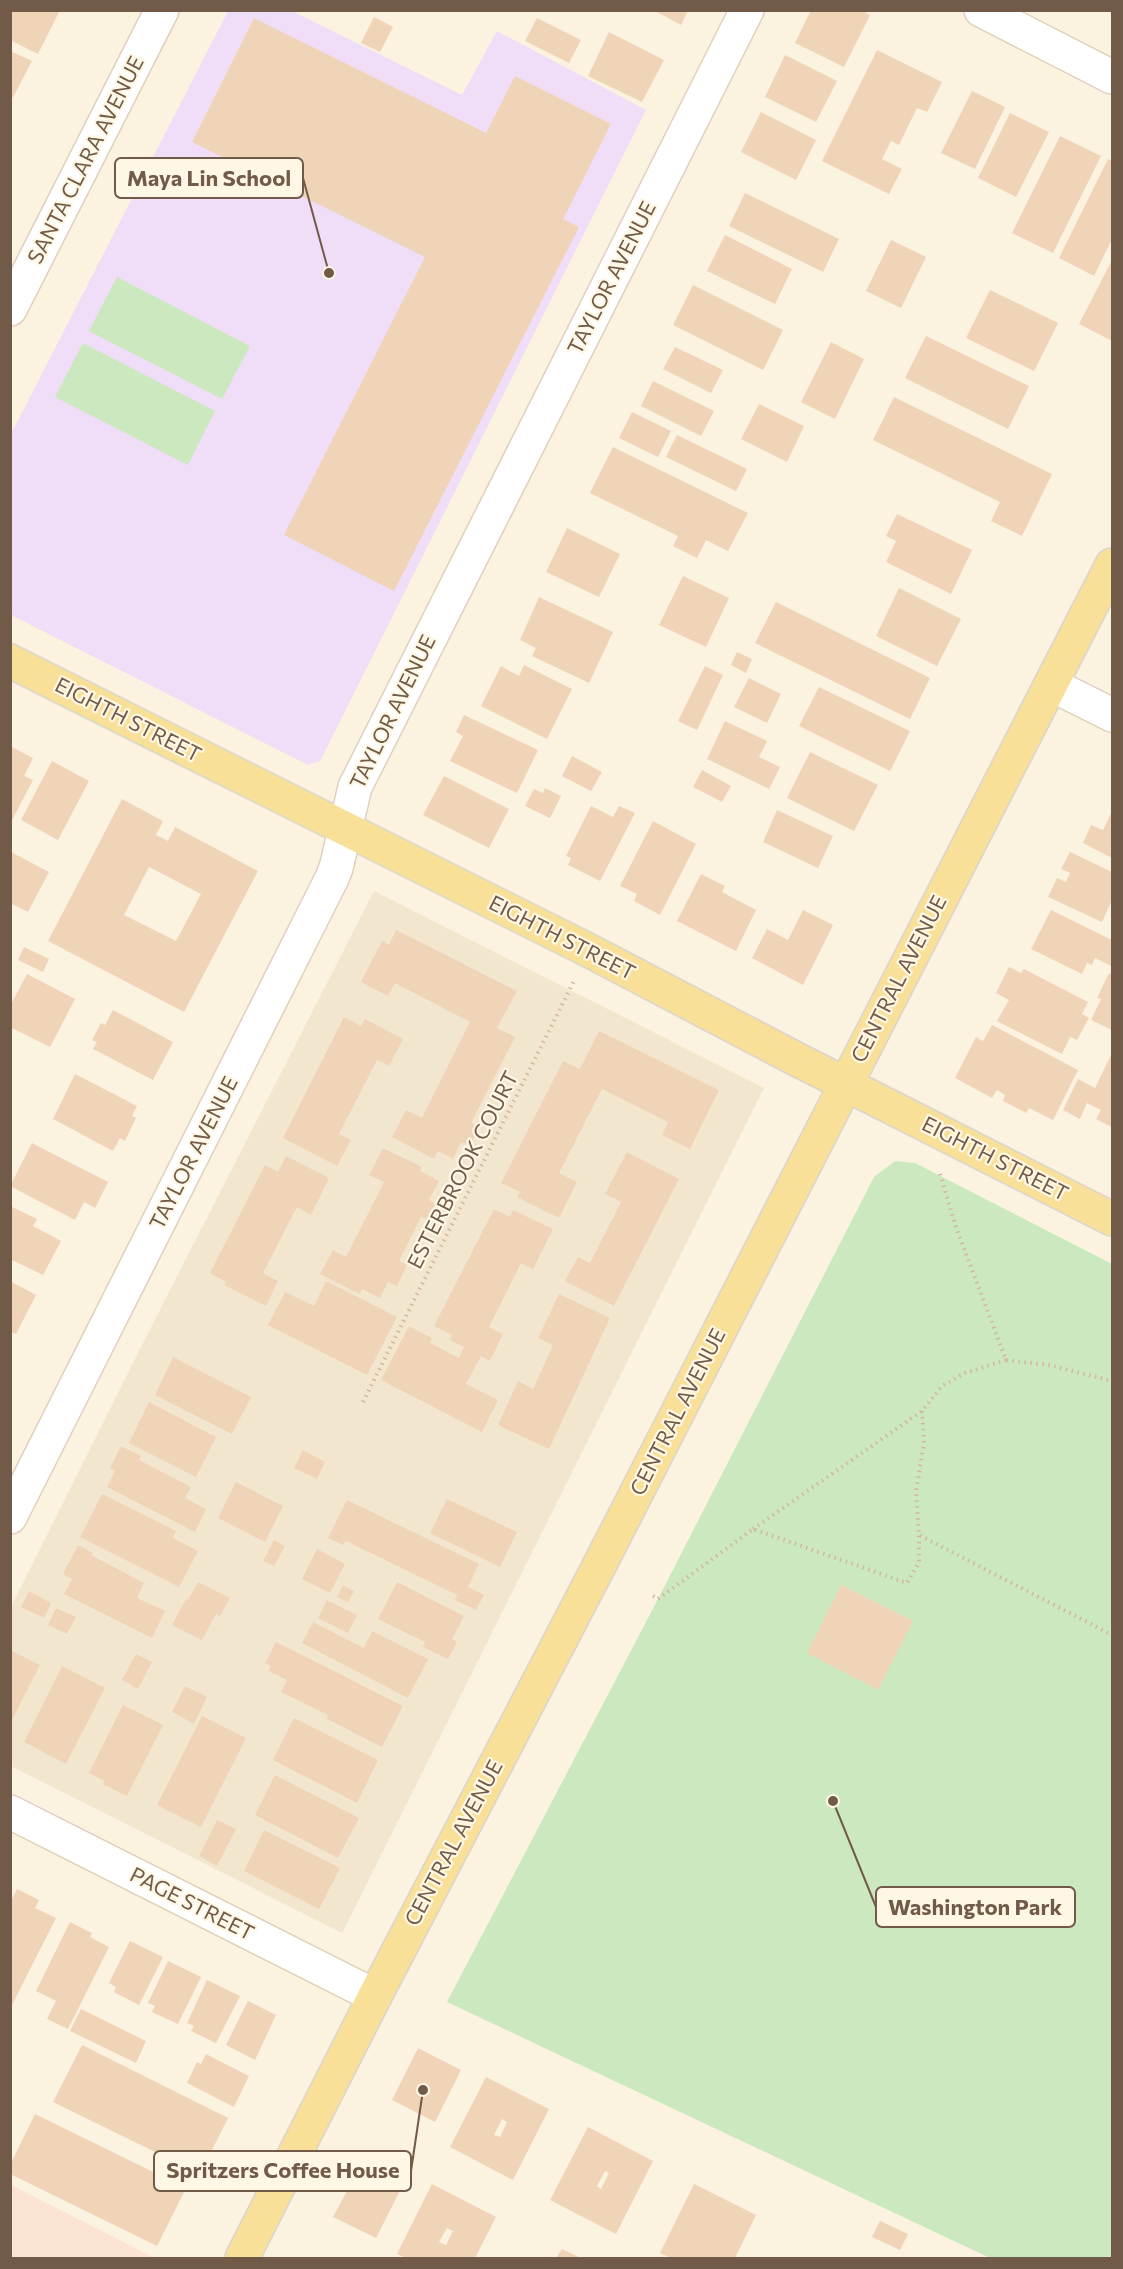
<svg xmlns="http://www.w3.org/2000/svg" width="1123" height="2269" font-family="Commissioner,sans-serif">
	<rect width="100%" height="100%" fill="#fbf3e0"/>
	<path fill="#f3e6ce" d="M 374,891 L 764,1088 L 342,1933 L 11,1766 L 10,1609 L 144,1341 Z"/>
	<path fill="#fce4d3" d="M 10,2185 L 11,2185 L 155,2258 L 11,2258 Z"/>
	<path fill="#f0ddf7" d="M 228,11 L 292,11 L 462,95 L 497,31 L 646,110 L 320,761 L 308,765 L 11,615 L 10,436 Z"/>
	<path fill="#cbe8bf" d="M 117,277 L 250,346 L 222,399 L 89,331 Z
		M 83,343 L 215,411 L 188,465 L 55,397 Z
		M 895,1161 L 915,1163 L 1112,1264 L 1112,2258 L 990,2258 L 447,2002 L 658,1599 L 874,1177 Z"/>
	<path fill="#f0d4b8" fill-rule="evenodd" d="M 10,10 L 60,10 L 38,54 L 10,40 Z
		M 653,10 L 688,10 L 681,25 Z
		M 811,10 L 861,10 L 870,15 L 844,67 L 795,43 Z
		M 374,17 L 393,27 L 380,52 L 361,43 Z
		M 254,18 L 486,133 L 515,76 L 611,124 L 563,219 L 579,227 L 394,591 L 284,535 L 425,257 L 192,142 Z
		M 537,18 L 581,40 L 569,63 L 525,41 Z
		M 609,32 L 664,60 L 642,102 L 588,76 Z
		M 877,50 L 942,82 L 927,112 L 917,108 L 899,145 L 891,141 L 882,159 L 902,169 L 889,194 L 822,161 Z
		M 10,51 L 32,61 L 10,103 Z
		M 785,55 L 837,81 L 816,122 L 765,97 Z
		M 972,91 L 1005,107 L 975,169 L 941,153 Z
		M 761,112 L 816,140 L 796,180 L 741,152 Z
		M 1010,113 L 1049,132 L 1016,197 L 978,178 Z
		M 1060,136 L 1101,156 L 1053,253 L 1012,233 Z
		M 1108,159 L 1112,161 L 1112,239 L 1094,276 L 1059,258 Z
		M 745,193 L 839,239 L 823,272 L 729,226 Z
		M 725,235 L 792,269 L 775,304 L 707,271 Z
		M 891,240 L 926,257 L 901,308 L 866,291 Z
		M 1112,260 L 1112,341 L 1079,324 Z
		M 693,285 L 783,330 L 763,370 L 673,325 Z
		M 990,290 L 1058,323 L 1034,371 L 966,338 Z
		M 926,336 L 1029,386 L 1008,429 L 905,378 Z
		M 831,342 L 864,359 L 835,419 L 801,402 Z
		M 675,347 L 723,370 L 711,393 L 663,369 Z
		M 653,381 L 714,411 L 701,436 L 641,406 Z
		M 894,397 L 1052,474 L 1022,536 L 991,521 L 1000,502 L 873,440 Z
		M 759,404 L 804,426 L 787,462 L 741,439 Z
		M 632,412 L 671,431 L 658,457 L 619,438 Z
		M 677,435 L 747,469 L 736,491 L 666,457 Z
		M 613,447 L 748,513 L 728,551 L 706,540 L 697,558 L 673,546 L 678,536 L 590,493 Z
		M 897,514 L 972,550 L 951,594 L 886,562 L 896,541 L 886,536 Z
		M 567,528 L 620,554 L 599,597 L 546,572 Z
		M 683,576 L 729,598 L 706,647 L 659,625 Z
		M 899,588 L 961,619 L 937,666 L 876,636 Z
		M 539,597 L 613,632 L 589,683 L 532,656 L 536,648 L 520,640 Z
		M 776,602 L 930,678 L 910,719 L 755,643 Z
		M 737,652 L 752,659 L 746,673 L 731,665 Z
		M 524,665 L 572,689 L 547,739 L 481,706 L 501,666 L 519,676 Z
		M 705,666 L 723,675 L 697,730 L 678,721 Z
		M 749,678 L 781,694 L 767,723 L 734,707 Z
		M 819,687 L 910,731 L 890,771 L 799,726 Z
		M 464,715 L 538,750 L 517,793 L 450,761 L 463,736 L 456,732 Z
		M 725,721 L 767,741 L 759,757 L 780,767 L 769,789 L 707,759 Z
		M 10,746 L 33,758 L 24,776 L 33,780 L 10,824 Z
		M 810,752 L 878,785 L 854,831 L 787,798 Z
		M 572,756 L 602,772 L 591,791 L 562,776 Z
		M 52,761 L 89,781 L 58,840 L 21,820 Z
		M 702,770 L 731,786 L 722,802 L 693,787 Z
		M 444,776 L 509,809 L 489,848 L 423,815 Z
		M 545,788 L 561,796 L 550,818 L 525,806 L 534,789 L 543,793 Z
		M 122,799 L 163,821 L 156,835 L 168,841 L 175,827 L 258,871 L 184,1012 L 48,941 ZM 149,867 L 201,894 L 176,941 L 124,915 Z
		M 591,806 L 613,817 L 619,806 L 635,813 L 600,881 L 568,865 L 571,858 L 566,856 Z
		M 777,810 L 833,836 L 818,868 L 763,842 Z
		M 1112,811 L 1112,858 L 1083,843 L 1091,825 L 1103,830 Z
		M 653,821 L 696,844 L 660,915 L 634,901 L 637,894 L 620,886 Z
		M 11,852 L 49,872 L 28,912 L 10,903 Z
		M 1070,852 L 1112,872 L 1112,900 L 1102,922 L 1048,897 L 1057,878 L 1066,882 L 1070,873 L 1061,869 Z
		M 701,874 L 725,886 L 722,892 L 756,910 L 736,951 L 677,921 Z
		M 803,910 L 833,925 L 803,985 L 752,958 L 767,929 L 788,940 Z
		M 1051,910 L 1112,940 L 1111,966 L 1095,958 L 1092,965 L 1087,963 L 1082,974 L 1031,949 Z
		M 396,930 L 517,991 L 497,1028 L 515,1037 L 471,1123 L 479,1127 L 470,1146 L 461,1142 L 453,1159 L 438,1151 L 434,1159 L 392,1137 L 406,1110 L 422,1118 L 470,1022 L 395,983 L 388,996 L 361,982 L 382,941 L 389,945 Z
		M 24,947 L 49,959 L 43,972 L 18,960 Z
		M 1009,967 L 1021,973 L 1024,969 L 1088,1002 L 1082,1014 L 1089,1018 L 1077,1040 L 1070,1037 L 1062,1054 L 997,1021 L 1009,1000 L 996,993 Z
		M 1109,973 L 1112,975 L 1112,1030 L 1091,1020 L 1101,999 L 1097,998 Z
		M 27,974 L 75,999 L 50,1047 L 10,1027 L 10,1006 Z
		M 113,1010 L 173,1042 L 153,1080 L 93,1049 L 97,1042 L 92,1040 L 101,1023 L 105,1025 Z
		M 344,1017 L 361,1026 L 365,1019 L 403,1039 L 389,1066 L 377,1060 L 339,1134 L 351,1140 L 337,1166 L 283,1138 Z
		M 992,1025 L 1078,1070 L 1053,1120 L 1029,1108 L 1026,1113 L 1003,1101 L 1005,1095 L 997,1090 L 992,1098 L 955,1078 L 976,1037 L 983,1041 Z
		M 599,1031 L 719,1090 L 690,1149 L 662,1135 L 668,1122 L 602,1089 L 559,1173 L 577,1182 L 559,1218 L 517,1197 L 520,1192 L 501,1183 L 563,1061 L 580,1069 Z
		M 1112,1053 L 1112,1127 L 1096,1119 L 1101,1110 L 1087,1103 L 1080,1119 L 1063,1110 L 1078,1079 L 1095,1088 Z
		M 75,1074 L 137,1106 L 132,1116 L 136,1118 L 125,1141 L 120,1138 L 113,1151 L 53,1119 Z
		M 32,1143 L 108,1182 L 95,1208 L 84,1202 L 75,1220 L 10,1186 Z
		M 383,1148 L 422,1167 L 420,1171 L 439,1181 L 429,1200 L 436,1204 L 428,1220 L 421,1217 L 399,1261 L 407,1265 L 397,1286 L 388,1282 L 380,1298 L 362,1289 L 360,1294 L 320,1274 L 333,1250 L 346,1257 L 384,1182 L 369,1175 Z
		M 627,1152 L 679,1179 L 614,1306 L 565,1281 L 578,1257 L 590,1263 L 621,1202 L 605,1194 Z
		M 286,1156 L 329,1178 L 311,1215 L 297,1207 L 263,1273 L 278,1281 L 266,1306 L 224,1285 L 226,1282 L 210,1273 L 265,1165 L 278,1172 Z
		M 10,1206 L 37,1219 L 33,1226 L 61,1241 L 43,1275 L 10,1259 Z
		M 494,1209 L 510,1217 L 513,1210 L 553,1229 L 533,1269 L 521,1263 L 489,1327 L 503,1334 L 490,1361 L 481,1356 L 466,1384 L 498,1400 L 482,1432 L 381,1380 L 409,1326 L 432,1338 L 430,1343 L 459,1358 L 464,1347 L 450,1340 L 452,1335 L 434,1326 Z
		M 10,1281 L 36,1295 L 16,1334 L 10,1331 Z
		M 326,1281 L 397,1317 L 367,1375 L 268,1325 L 285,1292 L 314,1306 Z
		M 559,1294 L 610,1318 L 549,1449 L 498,1425 L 518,1381 L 533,1389 L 553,1345 L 538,1338 Z
		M 173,1357 L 251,1397 L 232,1434 L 155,1395 Z
		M 149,1402 L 216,1437 L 196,1477 L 129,1443 Z
		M 121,1446 L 141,1456 L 139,1460 L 191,1487 L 185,1498 L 206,1509 L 195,1532 L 107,1487 L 115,1471 L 110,1468 Z
		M 303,1450 L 325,1462 L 317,1479 L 294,1468 Z
		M 236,1482 L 283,1506 L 265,1542 L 218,1518 Z
		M 102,1494 L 176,1531 L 173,1538 L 198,1551 L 179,1587 L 80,1537 Z
		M 447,1499 L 517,1532 L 500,1567 L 430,1533 Z
		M 347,1500 L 479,1564 L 468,1587 L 484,1595 L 476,1610 L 455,1600 L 457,1595 L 346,1541 L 343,1545 L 328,1538 Z
		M 274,1540 L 285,1546 L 274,1566 L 263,1561 Z
		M 78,1545 L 93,1553 L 91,1555 L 144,1583 L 137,1598 L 165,1611 L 152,1638 L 64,1594 L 72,1579 L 63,1574 Z
		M 317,1549 L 345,1564 L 330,1593 L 302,1579 Z
		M 198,1582 L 230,1598 L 220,1616 L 216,1614 L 202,1640 L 172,1625 L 186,1599 L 188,1600 Z
		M 397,1582 L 464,1616 L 452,1639 L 457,1642 L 448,1659 L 423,1647 L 425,1642 L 378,1619 Z
		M 343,1585 L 354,1591 L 348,1602 L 337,1597 Z
		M 841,1585 L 913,1621 L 878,1690 L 807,1653 Z
		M 29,1591 L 51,1603 L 44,1618 L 21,1607 Z
		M 327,1600 L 357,1615 L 348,1633 L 318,1618 Z
		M 56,1608 L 76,1617 L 67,1634 L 48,1625 Z
		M 313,1622 L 364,1648 L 372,1631 L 428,1659 L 408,1698 L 302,1643 Z
		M 276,1642 L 403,1706 L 382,1747 L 327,1719 L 328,1715 L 281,1692 L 287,1680 L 268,1671 L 271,1666 L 265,1663 Z
		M 10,1650 L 40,1665 L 10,1724 Z
		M 136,1654 L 152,1662 L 138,1689 L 122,1680 Z
		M 62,1666 L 105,1688 L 66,1764 L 24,1742 Z
		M 185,1686 L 207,1697 L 194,1724 L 172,1712 Z
		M 123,1705 L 163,1725 L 127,1796 L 103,1784 L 105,1781 L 89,1773 Z
		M 202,1716 L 246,1738 L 201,1827 L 157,1805 Z
		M 294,1718 L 378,1760 L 357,1803 L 273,1760 Z
		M 275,1775 L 359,1818 L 338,1858 L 255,1815 Z
		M 217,1820 L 236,1829 L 217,1866 L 199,1856 Z
		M 264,1830 L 340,1868 L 319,1909 L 244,1871 Z
		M 17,1889 L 39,1900 L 35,1908 L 56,1918 L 10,2009 L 10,1903 Z
		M 70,1922 L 92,1933 L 90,1937 L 109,1947 L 68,2029 L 47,2019 L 56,2001 L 36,1991 Z
		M 130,1941 L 163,1957 L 139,2005 L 114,1992 L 116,1987 L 109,1983 Z
		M 168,1961 L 201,1977 L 178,2024 L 152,2012 L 155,2006 L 148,2003 Z
		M 207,1980 L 240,1996 L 216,2043 L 191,2031 L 194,2026 L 187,2023 Z
		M 248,2001 L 276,2015 L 255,2060 L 226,2045 Z
		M 81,2009 L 146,2041 L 136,2063 L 70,2031 Z
		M 82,2045 L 228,2118 L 200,2174 L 53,2102 Z
		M 418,2048 L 461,2070 L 435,2122 L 392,2100 Z
		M 206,2054 L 249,2076 L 234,2107 L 187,2083 L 197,2062 L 201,2064 Z
		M 486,2077 L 549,2109 L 513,2180 L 450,2147 ZM 502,2119 L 507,2122 L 500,2137 L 494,2135 Z
		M 35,2114 L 186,2188 L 157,2246 L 10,2174 L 10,2165 Z
		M 588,2127 L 653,2161 L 616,2234 L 550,2200 ZM 605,2171 L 609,2173 L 601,2189 L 597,2186 Z
		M 360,2166 L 402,2187 L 376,2238 L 333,2217 Z
		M 432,2184 L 496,2217 L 475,2258 L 406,2258 L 397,2254 ZM 447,2228 L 453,2231 L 446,2245 L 439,2242 Z
		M 694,2184 L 756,2215 L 735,2258 L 671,2258 L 660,2253 Z
		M 880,2221 L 908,2234 L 900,2250 L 872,2237 Z
		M 562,2249 L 581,2258 L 556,2258 Z"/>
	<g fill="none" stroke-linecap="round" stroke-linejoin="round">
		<g stroke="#dfd0bc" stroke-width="36">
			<path id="minor" d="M 981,10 L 1112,77
				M 10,309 L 162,10
				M 1052,685 L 1112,715
				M 10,1517 L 332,878 L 336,868 L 355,787 L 747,10
				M 10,1812 L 375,1996"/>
		</g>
		<g stroke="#dad4cf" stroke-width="36">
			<path id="major" d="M 10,661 L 590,951 L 798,1060 L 1112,1219
				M 242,2258 L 375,1996 L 598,1568 L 1112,565"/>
		</g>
		<path stroke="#d4b89c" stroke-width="4" stroke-dasharray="1.5 4.5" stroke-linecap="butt" d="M 940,1174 L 956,1227 L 1006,1360 L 1049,1365 L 1112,1381
			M 363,1402 L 574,981
			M 922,1411 L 924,1443 L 916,1492 L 919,1535 L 1112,1635
			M 753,1529 L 922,1411 L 942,1386 L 965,1373 L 1006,1360
			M 653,1596 L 658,1599 L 753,1529 L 907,1583 L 919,1562 L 919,1535"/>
		<use href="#minor" stroke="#fff" stroke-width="33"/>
		<use href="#major" stroke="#f9e099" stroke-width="33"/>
	</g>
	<g text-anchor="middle" stroke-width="4.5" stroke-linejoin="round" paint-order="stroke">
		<g font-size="21" fill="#715b48" stroke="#fff7e5">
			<text transform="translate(86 160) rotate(-63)" y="7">SANTA CLARA AVENUE</text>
			<text transform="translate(612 278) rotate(-63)" y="7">TAYLOR AVENUE</text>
			<text transform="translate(393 712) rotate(-64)" y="7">TAYLOR AVENUE</text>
			<text transform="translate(128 720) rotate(27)" y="7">EIGHTH STREET</text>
			<text transform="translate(562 938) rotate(27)" y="7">EIGHTH STREET</text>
			<text transform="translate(899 979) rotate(-63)" y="7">CENTRAL AVENUE</text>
			<text transform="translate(194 1153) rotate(-63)" y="7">TAYLOR AVENUE</text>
			<text transform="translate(995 1159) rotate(27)" y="7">EIGHTH STREET</text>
			<text transform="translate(463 1170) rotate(-63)" y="7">ESTERBROOK COURT</text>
			<text transform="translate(678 1412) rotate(-63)" y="7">CENTRAL AVENUE</text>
			<text transform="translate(454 1843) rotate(-62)" y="7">CENTRAL AVENUE</text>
			<text transform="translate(192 1904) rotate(27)" y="7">PAGE STREET</text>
		</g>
	</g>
	<path fill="none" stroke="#715b48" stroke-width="2" d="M329 273L303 178M833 1801L876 1907M423 2090L411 2171"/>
	<g fill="#715b48" stroke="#fff7e5" stroke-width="2">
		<circle cx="329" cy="273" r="6"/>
		<circle cx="833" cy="1801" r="6"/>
		<circle cx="423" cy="2090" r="6"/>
	</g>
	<g fill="#fff7e5" stroke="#715b48" stroke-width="2">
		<rect x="115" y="158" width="188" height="40" rx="6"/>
		<rect x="876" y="1887" width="199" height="40" rx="6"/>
		<rect x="154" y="2151" width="257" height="40" rx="6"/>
	</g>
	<g font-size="22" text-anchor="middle" font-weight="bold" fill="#715b48">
		<text x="209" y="186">Maya Lin School</text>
		<text x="975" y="1915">Washington Park</text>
		<text x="283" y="2178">Spritzers Coffee House</text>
	</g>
	<rect width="1123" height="2269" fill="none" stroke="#715b48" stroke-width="24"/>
</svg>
